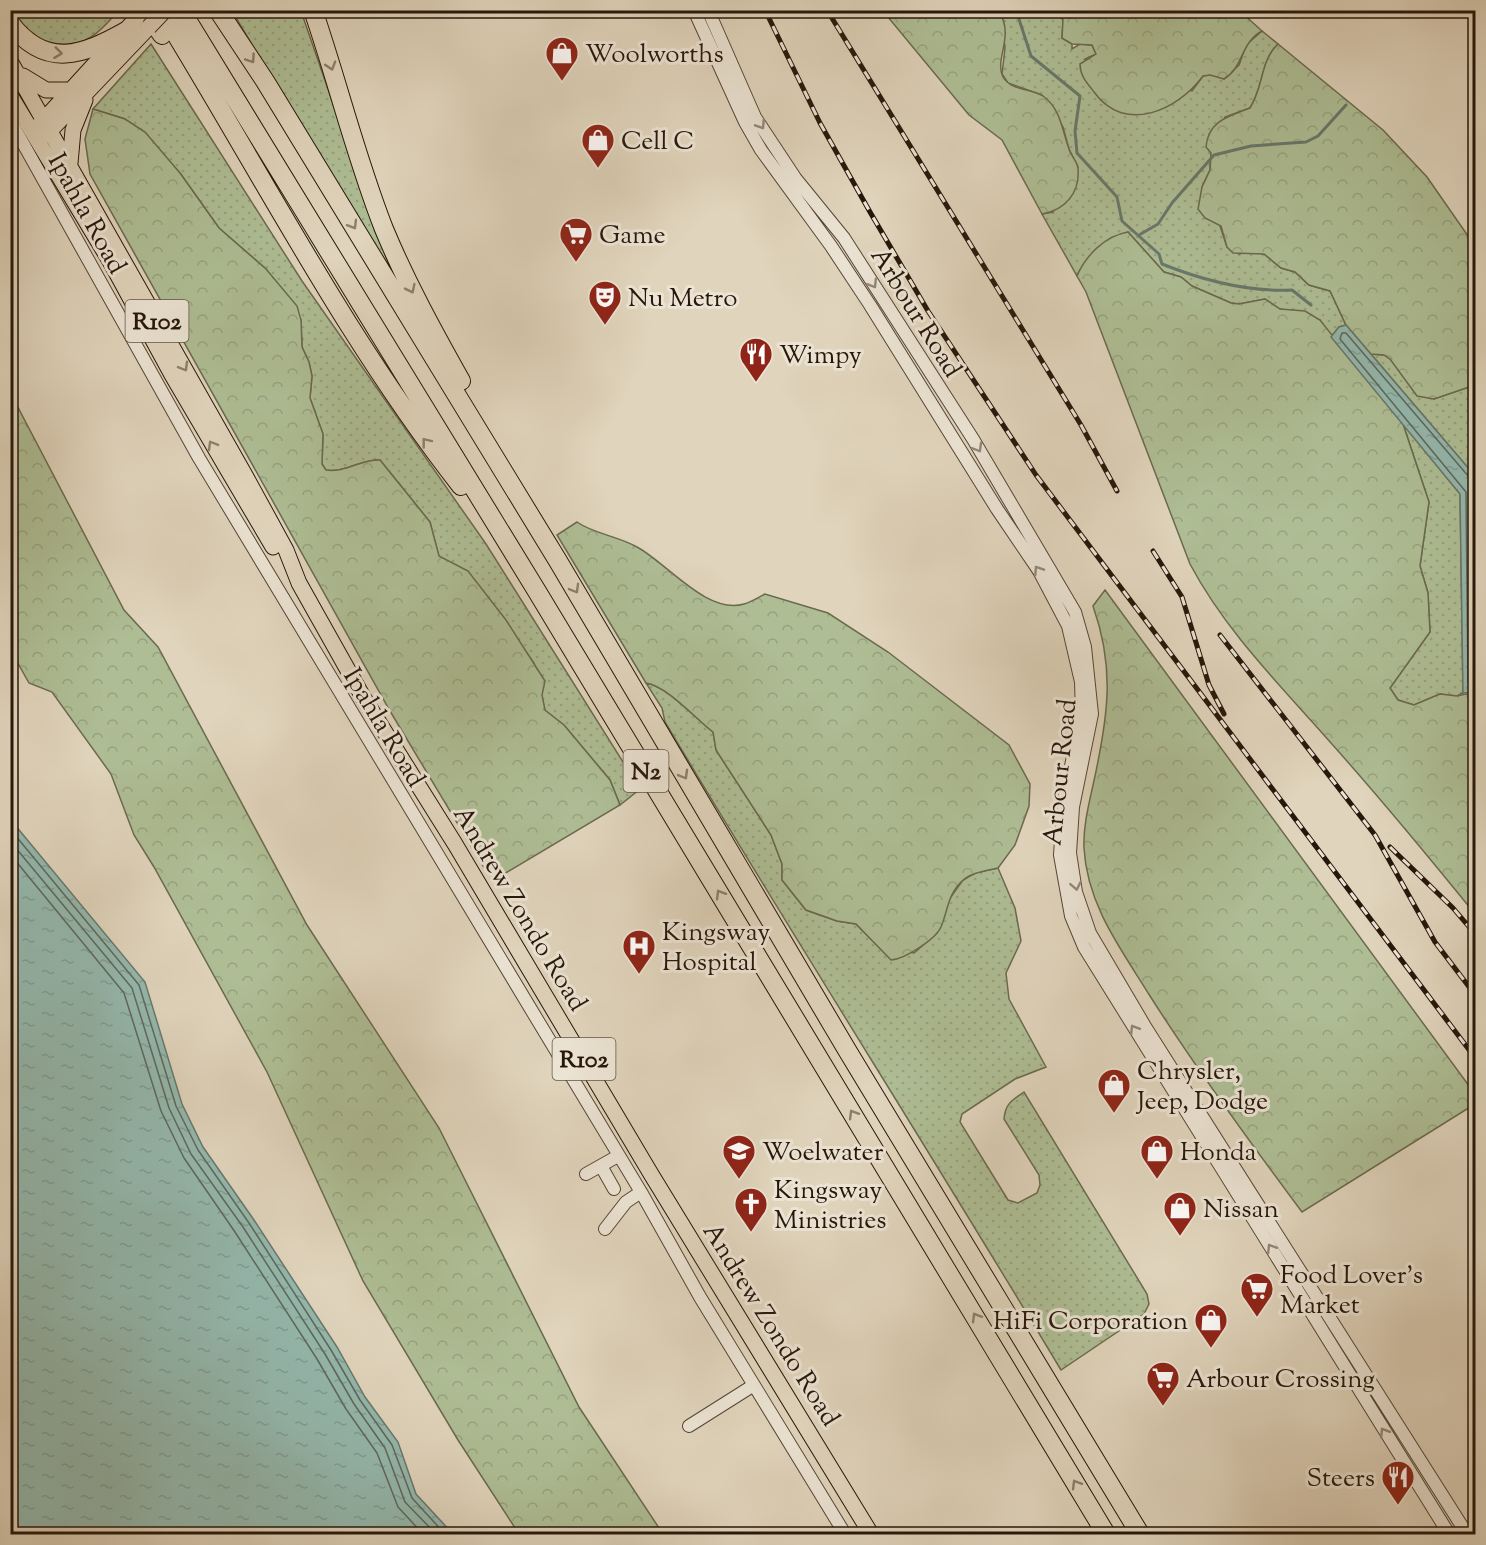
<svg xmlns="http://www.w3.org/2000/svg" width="1486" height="1545" font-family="'Sorts Mill Goudy',serif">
	<defs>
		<pattern id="grass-dots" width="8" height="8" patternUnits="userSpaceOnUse" patternTransform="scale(1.5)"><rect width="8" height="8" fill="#aebd94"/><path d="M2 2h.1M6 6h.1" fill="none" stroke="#96a27e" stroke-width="1.8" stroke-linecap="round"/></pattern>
		<pattern id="forest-crowns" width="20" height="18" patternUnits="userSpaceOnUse" patternTransform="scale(1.5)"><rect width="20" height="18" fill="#aebd94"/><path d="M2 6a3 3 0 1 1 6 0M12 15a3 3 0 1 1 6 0" fill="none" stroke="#96a27e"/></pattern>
		<pattern id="water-ripples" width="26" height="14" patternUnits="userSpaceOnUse" patternTransform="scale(1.5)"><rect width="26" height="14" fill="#94b8ad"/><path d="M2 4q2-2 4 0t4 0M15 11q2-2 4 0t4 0" fill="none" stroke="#809d94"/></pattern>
	</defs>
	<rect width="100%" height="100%" fill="#e0d4bc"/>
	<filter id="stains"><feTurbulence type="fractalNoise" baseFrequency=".00333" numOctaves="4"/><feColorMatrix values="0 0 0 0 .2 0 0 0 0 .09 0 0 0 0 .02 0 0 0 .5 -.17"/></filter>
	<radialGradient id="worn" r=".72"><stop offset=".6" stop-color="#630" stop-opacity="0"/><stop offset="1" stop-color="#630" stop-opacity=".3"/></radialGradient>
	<path fill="url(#grass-dots)" stroke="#6a6a4f" stroke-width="1.5" d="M 13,11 L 118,11 C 110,20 102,30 91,37 C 65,54 23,40 13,11 Z
		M 232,11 L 301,11 L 396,286 Z
		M 999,11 L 1057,11 L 1063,20 L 1062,38 L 1072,44 L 1072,49 L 1080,44 L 1092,45 L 1096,54 L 1085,59 L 1192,91 L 1203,76 L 1210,74 L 1224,79 L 1239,65 L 1246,45 L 1262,31 L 1278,44 C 1260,61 1264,87 1250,108 L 1225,117 L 1211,153 L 1210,170 L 1202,187 L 1205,218 L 1219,223 L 1227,247 L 1239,254 L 1253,251 L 1264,254 L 1281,268 L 1295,272 L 1309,285 L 1330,291 L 1346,325 L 1339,327 L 1331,337 L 1320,320 L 1280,309 L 1265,299 L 1239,304 L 1231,303 L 1192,286 L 1181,277 L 1164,272 L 1128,232 C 1105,242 1088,252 1077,276 L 1042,214 L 1053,212 L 1078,167 L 1069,149 L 1063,127 L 1042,95 L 1008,83 L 1002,74 L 1005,48 Z
		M 151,44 L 302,281 L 486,544 L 640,789 L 620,805 L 610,780 L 564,725 L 545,711 L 534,663 L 468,571 L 439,557 L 430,522 L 380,460 C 361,459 345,473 326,470 L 322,464 L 323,434 L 310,398 L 312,376 L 309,362 L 302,347 L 301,320 L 266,269 L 219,228 L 180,173 L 125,119 L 93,109 Z
		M 1371,354 L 1384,355 L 1390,359 L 1434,399 L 1475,385 L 1475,476 Z
		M 1403,424 L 1460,494 L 1463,693 L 1457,696 L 1440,694 L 1414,705 L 1398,700 L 1390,688 L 1430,632 L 1428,593 L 1420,566 L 1429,502 Z
		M 646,683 C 667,686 695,718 713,732 L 716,750 L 771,835 L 782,864 L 782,880 L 806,910 L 837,921 L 856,924 L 877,945 L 914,953 L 937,933 L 948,901 L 963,880 L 975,873 L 998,868 L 1015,908 L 1021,941 L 1006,973 L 1009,999 L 1046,1067 L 1015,1079 L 962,1114 L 960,1122 L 1008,1200 L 1018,1203 L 1037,1193 L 1040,1185 L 1039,1175 L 1004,1119 C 1005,1104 1012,1100 1024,1092 L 1147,1294 L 1149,1304 L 1144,1314 L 1061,1370 C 931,1153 795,940 665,722 L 662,708 Z"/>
	<path fill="url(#forest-crowns)" stroke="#6a6a4f" stroke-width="1.5" d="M 883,11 L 999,11 C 1015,37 994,59 1003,77 C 1011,91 1031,88 1043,96 C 1061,109 1062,130 1069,149 C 1071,156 1078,162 1078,169 C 1080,193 1065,210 1042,214 L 1002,140 L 969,115 Z
		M 1057,11 L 1240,11 L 1262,31 C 1240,43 1244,67 1224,79 L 1210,75 L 1203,76 C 1178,110 1125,135 1094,92 C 1087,83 1080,76 1080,64 L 1096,54 L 1092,45 L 1072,44 L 1062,38 L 1063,20 Z
		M 1278,44 L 1383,130 L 1427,177 L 1475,246 L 1475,385 L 1434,399 L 1417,396 L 1390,359 L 1384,355 L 1371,354 L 1346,325 L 1330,291 L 1309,285 L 1295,272 L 1281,268 L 1264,254 L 1233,253 L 1227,247 L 1221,226 L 1205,218 L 1198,209 L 1202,187 L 1210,170 L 1211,153 L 1206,147 C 1208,121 1229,116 1250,108 C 1264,86 1260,61 1278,44 Z
		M 93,109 L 125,119 L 145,132 L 180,173 L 219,228 L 266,269 L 297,306 L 301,320 L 302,347 L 309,362 L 312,376 L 310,398 L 323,434 L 322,464 L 326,470 C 345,473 361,459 380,460 L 430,522 L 439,556 L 468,571 L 506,620 L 545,681 L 542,695 L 545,710 L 564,725 L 610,780 L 620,805 L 499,877 L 486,871 L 390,711 L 90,174 L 85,139 Z
		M 1128,232 L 1164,272 L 1181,277 L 1192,286 L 1231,303 L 1239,304 L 1265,299 L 1280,309 L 1305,311 L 1320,320 L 1403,424 L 1429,502 L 1420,566 L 1428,593 L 1430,632 L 1390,688 L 1398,700 L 1414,705 L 1440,694 L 1457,696 L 1475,692 L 1475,914 C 1428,856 1381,799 1331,743 C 1281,686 1226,632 1190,564 L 1086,292 L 1077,276 C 1086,255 1105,236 1128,232 Z
		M 11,394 L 124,610 L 158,647 L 307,925 L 439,1128 L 579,1407 L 663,1534 L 519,1534 L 458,1440 L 363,1281 L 267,1072 L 154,867 L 134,835 L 111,774 L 52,692 L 29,683 L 11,651 Z
		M 577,522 C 594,534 618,536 637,547 C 667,563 707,615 744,604 C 751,602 759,597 765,594 L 828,613 L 888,652 L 1009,745 L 1030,784 L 1029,806 L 1015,845 L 998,868 C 986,871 972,872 962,881 C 948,894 948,910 941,927 C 936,939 905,959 891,960 L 856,924 L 837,921 L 806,910 L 782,880 L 782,864 L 771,835 L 716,750 L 713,732 C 695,718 667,686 646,683 L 557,535 Z
		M 1105,590 L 1475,1094 L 1475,1104 L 1302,1212 C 1249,1141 1197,1070 1150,996 C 1121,949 1087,905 1084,848 C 1083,824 1090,800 1095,776 C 1108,715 1115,668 1093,606 Z"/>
	<path fill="url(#water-ripples)" stroke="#68786c" stroke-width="1.5" d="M 1346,325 L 1475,476 L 1475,692 L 1463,693 L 1460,494 L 1331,337 L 1339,327 Z
		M 10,819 L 145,982 L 182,1104 L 203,1147 L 254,1220 L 337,1347 L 365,1397 L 398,1442 L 416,1494 L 453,1534 L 11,1534 Z"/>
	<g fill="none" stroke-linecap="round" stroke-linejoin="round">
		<path stroke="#5e685c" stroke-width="1.5" d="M 1476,479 L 1469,477 L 1346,333 L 1342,333 L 1340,339 L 1466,492 L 1468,683 L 1476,686
			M 1476,487 L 1473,490 L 1476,641
			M 10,829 L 139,985 L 176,1106 L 198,1150 L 249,1223 L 331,1350 L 360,1400 L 392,1445 L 412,1498 L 445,1534
			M 10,841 L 132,988 L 169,1108 L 191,1154 L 243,1227 L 325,1354 L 354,1404 L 385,1448 L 405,1502 L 436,1534
			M 10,854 L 124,993 L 161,1111 L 184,1158 L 235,1232 L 317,1359 L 346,1409 L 377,1453 L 398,1507 L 423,1534"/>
		<path stroke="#68786c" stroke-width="3" d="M 1016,10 L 1031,56 L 1080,96 L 1075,131 L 1077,153 L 1117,197 L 1122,221 L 1159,254 L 1162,264 C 1202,280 1249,292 1292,290 L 1311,305
			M 1139,235 L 1158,224 L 1172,203 L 1214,155 L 1251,146 L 1306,142 L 1318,136 L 1346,105"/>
		<g stroke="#554636" stroke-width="14">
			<path id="minor" d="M 694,10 L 745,122 L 761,150 L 831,246 L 870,305 L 997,509 L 1039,571 L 1068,626 L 1081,682 L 1082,713 L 1064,800 L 1060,855 L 1071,916 L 1084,947 L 1449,1534
				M 708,10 L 755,117 L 796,179 L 844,238 L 973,439 L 1075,612 L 1085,647 L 1092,714 L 1073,807 L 1070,853 L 1076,892 L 1090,933 L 1146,1028 L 1467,1534
				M 10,120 L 199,458 L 641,1192 L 700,1297 L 845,1534
				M 601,1166 L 614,1189
				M 586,1174 L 618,1156
				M 605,1229 L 626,1202 L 641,1192
				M 689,1426 L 754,1385"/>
		</g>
		<g stroke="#27170a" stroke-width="17">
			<path id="major" d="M 10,61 L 246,477 L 286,550 L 299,583 L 363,697 L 455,844 L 651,1174 L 871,1534
				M 23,76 L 46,90 L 73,90
				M 10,95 L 110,261 L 172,375 L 273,547
				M 39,125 L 144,10
				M 46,135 L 149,27
				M 70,163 L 73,130 L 85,100"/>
		</g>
		<g stroke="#27170a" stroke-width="20">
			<path id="highway" d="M 145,10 L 162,35
				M 161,10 C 260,170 345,338 461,486
				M 181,10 L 538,593 L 1106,1534
				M 218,10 L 265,81 L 558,561 L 847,1050 L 1140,1534
				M 313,10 C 338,83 356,158 384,229 C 406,282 433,331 461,381
				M 10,23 C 46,70 83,55 126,31"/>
		</g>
		<use href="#minor" stroke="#ebe3d3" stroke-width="12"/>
		<use href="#major" stroke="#e0d4bc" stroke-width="15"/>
		<use href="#highway" stroke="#e0d4bc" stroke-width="18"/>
		<g stroke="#27170a" stroke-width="5">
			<path id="rail" d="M 765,10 L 820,123 L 870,212 L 928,311 L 1036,475 L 1476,1059
				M 827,10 L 1081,425 L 1117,491
				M 1153,551 L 1182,597 L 1209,685 L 1224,714
				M 1220,635 L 1375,835 L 1435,942 L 1476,996
				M 1390,847 L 1453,908 L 1476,935"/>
		</g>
		<use href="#rail" stroke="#ebe3d3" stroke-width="3" stroke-dasharray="9" stroke-linecap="butt"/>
		<g stroke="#27170a" stroke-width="17" stroke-linecap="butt">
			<path id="major-bridge" d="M 149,27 L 165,10"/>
		</g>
		<use href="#major-bridge" stroke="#e0d4bc" stroke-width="15"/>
	</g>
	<defs><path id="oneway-chevron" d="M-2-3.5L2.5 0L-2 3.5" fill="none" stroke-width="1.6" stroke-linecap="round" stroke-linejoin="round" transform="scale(1.5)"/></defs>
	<g stroke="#8d7f6c">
		<use href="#oneway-chevron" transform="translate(58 53) rotate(7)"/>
		<use href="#oneway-chevron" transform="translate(251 59) rotate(56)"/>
		<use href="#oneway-chevron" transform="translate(331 66) rotate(73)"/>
		<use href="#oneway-chevron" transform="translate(353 225) rotate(59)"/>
		<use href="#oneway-chevron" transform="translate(411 289) rotate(64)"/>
		<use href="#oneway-chevron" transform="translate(184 367) rotate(60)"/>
		<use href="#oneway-chevron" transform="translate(426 442) rotate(-128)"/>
		<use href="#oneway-chevron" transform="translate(212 445) rotate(-120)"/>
		<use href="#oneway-chevron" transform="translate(575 589) rotate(60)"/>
		<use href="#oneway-chevron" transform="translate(684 775) rotate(60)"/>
		<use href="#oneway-chevron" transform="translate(720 894) rotate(-121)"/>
		<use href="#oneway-chevron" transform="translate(853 1114) rotate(-121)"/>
		<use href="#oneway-chevron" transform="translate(976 1317) rotate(-121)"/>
		<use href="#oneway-chevron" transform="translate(1076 1484) rotate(-121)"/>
	</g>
	<g stroke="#938779">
		<use href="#oneway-chevron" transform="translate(761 125) rotate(57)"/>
		<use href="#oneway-chevron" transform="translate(873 284) rotate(58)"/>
		<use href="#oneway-chevron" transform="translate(978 448) rotate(60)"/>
		<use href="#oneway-chevron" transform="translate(1038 570) rotate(-123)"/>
		<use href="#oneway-chevron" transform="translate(1076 886) rotate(79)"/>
		<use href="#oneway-chevron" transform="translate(1134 1029) rotate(-122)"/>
		<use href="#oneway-chevron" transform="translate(1271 1248) rotate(-122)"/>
		<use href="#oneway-chevron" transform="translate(1384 1432) rotate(-122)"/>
	</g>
	<defs>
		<g id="shop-pin" transform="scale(1.725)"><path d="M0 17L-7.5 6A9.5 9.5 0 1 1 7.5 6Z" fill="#8f2418" stroke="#ebe3d3"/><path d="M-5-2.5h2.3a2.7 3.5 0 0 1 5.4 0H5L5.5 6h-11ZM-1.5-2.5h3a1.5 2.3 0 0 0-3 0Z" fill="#fff"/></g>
		<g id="supermarket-pin" transform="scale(1.725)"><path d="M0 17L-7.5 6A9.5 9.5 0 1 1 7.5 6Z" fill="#8f2418" stroke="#ebe3d3"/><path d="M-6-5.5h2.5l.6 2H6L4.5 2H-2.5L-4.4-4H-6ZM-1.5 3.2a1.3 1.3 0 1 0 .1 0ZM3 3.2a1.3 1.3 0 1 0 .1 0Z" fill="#fff"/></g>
		<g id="theatre-pin" transform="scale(1.725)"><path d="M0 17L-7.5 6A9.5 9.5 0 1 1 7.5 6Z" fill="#8f2418" stroke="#ebe3d3"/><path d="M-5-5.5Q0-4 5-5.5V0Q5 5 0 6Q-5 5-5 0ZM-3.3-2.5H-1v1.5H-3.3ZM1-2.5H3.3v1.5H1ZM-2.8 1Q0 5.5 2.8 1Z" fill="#fff"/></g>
		<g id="restaurant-pin" transform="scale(1.725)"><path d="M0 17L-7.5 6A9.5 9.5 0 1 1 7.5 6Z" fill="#8f2418" stroke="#ebe3d3"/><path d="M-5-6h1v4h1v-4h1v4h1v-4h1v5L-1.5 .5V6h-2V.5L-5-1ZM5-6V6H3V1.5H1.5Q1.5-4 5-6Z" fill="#fff"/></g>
		<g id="hospital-pin" transform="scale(1.725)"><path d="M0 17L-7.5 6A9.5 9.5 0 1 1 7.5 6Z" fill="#8f2418" stroke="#ebe3d3"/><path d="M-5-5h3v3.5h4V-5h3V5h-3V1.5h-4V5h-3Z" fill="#fff"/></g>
		<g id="school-pin" transform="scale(1.725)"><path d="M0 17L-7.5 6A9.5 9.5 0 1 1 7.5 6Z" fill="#8f2418" stroke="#ebe3d3"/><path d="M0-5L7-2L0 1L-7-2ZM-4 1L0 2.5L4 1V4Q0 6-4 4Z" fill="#fff"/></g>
		<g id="church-pin" transform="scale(1.725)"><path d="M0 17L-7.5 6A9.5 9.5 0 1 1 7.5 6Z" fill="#8f2418" stroke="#ebe3d3"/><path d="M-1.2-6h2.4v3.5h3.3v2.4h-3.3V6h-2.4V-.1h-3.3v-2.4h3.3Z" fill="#fff"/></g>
	</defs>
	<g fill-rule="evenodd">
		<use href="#shop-pin" x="562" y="53"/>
		<use href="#shop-pin" x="598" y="140"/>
		<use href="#supermarket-pin" x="576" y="234"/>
		<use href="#theatre-pin" x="605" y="297"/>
		<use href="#restaurant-pin" x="756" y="354"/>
		<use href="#hospital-pin" x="639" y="946"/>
		<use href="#shop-pin" x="1114" y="1085"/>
		<use href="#school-pin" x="739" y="1151"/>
		<use href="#shop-pin" x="1157" y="1151"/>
		<use href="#church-pin" x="751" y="1204"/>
		<use href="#shop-pin" x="1180" y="1208"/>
		<use href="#supermarket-pin" x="1257" y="1289"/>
		<use href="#shop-pin" x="1211" y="1320"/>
		<use href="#supermarket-pin" x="1163" y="1378"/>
		<use href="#restaurant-pin" x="1398" y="1477"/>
	</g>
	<g text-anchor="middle" stroke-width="6" stroke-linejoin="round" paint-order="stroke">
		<g fill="#ebe3d3" stroke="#625446" stroke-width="1.5">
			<rect x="125.5" y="300" width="63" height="42" rx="4.5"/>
			<rect x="623.5" y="750" width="45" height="42" rx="4.5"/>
			<rect x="552.5" y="1038" width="63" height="42" rx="4.5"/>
		</g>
		<g font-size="24" font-weight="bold" fill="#27170a">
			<text x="157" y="329">R102</text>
			<text x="646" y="779">N2</text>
			<text x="584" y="1067">R102</text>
		</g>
		<g font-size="26" fill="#27170a" stroke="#ebe3d3" text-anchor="start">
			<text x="585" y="62">Woolworths</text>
			<text x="621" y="149">Cell C</text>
			<text x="599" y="243">Game</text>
			<text x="628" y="306">Nu Metro</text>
			<text x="779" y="363">Wimpy</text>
			<text x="662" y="940">Kingsway<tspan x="662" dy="30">Hospital</tspan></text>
			<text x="1137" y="1079">Chrysler,<tspan x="1137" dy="30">Jeep, Dodge</tspan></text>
			<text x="762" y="1160">Woelwater</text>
			<text x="1180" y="1160">Honda</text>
			<text x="774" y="1198">Kingsway<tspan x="774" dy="30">Ministries</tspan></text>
			<text x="1203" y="1217">Nissan</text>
			<text x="1280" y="1283">Food Lover's<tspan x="1280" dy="30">Market</tspan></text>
			<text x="1188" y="1329" text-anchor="end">HiFi Corporation</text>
			<text x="1186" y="1387">Arbour Crossing</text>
			<text x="1375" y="1486" text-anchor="end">Steers</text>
		</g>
		<g font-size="26" fill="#27170a" stroke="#ebe3d3">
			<text transform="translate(88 213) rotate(61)" y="9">Ipahla Road</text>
			<text transform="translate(917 312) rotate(58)" y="9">Arbour Road</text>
			<text transform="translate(385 727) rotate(59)" y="9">Ipahla Road</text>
			<text transform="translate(1059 772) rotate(-84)" y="9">Arbour Road</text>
			<text transform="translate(521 908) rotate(59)" y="9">Andrew Zondo Road</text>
			<text transform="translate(772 1324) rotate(58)" y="9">Andrew Zondo Road</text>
		</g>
	</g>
	<rect width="1486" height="1545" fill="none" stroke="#e0d4bc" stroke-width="36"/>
	<rect x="12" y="12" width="1462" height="1521" fill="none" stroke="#27170a" stroke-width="3"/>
	<rect x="18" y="18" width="1450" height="1509" fill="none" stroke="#27170a" stroke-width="1.5"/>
	<rect width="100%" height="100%" filter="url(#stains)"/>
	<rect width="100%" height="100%" fill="url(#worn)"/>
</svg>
